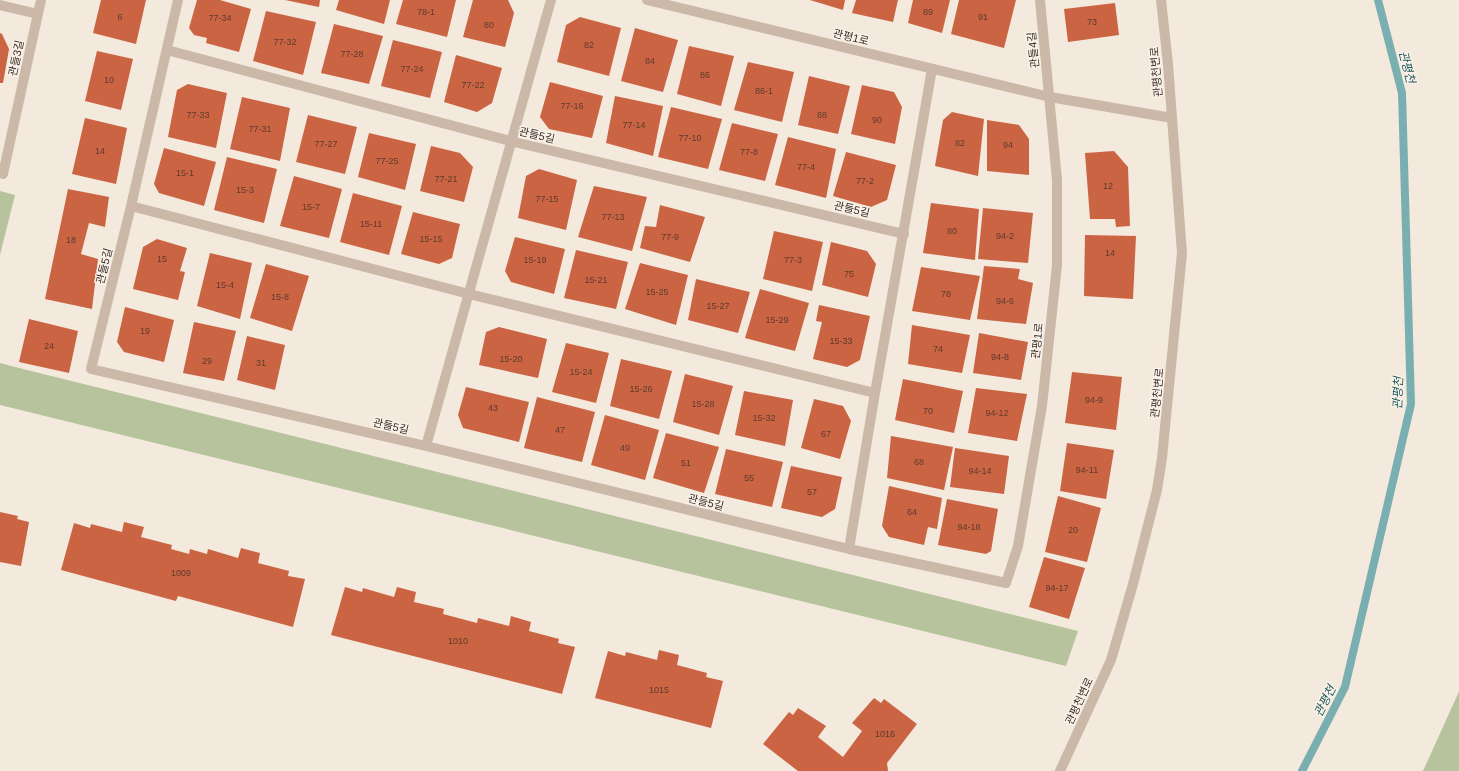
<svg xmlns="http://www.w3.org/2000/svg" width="1459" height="771" font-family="Arial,'Noto Sans KR',sans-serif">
	<rect width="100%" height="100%" fill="#f3e9dc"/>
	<path fill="#b6c39c" d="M 0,191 L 15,195 L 0,255 Z
		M 0,363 L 11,366 L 1078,631 L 1066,666 L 0,405 Z
		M 1459,691 L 1459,771 L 1423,771 L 1457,696 Z"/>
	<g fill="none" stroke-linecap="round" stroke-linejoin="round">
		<path stroke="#7aafb2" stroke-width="8" d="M 1302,771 L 1345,687 L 1411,404 L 1402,93 L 1378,0"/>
	</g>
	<path fill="#cb6443" d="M 101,0 L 146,0 L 136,44 L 93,33 Z
		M 197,0 L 220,0 L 251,9 L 239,52 L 206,43 L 207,38 L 194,35 L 189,28 Z
		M 285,0 L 320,0 L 319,7 Z
		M 339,0 L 390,0 L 384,24 L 336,10 Z
		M 403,0 L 456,0 L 447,37 L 396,24 Z
		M 473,0 L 508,0 L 514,13 L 505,47 L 463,37 Z
		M 810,0 L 845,0 L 843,10 Z
		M 856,0 L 898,0 L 893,22 L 852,13 Z
		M 913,0 L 950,0 L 942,33 L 908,23 Z
		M 959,0 L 1016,0 L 1004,48 L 951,34 Z
		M 1115,3 L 1119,35 L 1068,42 L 1064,9 Z
		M 266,11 L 316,22 L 303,75 L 253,61 Z
		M 580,17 L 621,28 L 609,76 L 557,62 L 566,25 Z
		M 334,24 L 383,36 L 369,84 L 321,73 Z
		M 635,28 L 678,40 L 663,92 L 621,81 Z
		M 0,33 L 2,34 L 9,49 L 3,83 L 0,83 Z
		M 393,40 L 442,52 L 430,98 L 381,86 Z
		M 689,46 L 734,56 L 721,106 L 677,94 Z
		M 97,51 L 133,59 L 121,110 L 85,101 Z
		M 456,55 L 502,68 L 492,103 L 477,112 L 444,102 Z
		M 748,62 L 794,72 L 782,122 L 734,110 Z
		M 809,76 L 850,86 L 838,134 L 798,125 Z
		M 550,82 L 603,96 L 592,138 L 549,129 L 540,117 Z
		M 188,84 L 227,93 L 216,148 L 168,137 L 177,90 Z
		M 862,85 L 894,92 L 902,107 L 895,144 L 851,134 Z
		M 615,96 L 663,106 L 653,156 L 606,143 Z
		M 242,97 L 290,108 L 280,161 L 230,149 Z
		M 671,107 L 722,119 L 708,169 L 658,157 Z
		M 952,112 L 984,119 L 978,176 L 935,166 L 943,120 Z
		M 308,115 L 357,127 L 345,174 L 296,162 Z
		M 85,118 L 127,128 L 116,184 L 72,174 Z
		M 987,120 L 1019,125 L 1029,139 L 1029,175 L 987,171 Z
		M 732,123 L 778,134 L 765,181 L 719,170 Z
		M 369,133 L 416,144 L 405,190 L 358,177 Z
		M 788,137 L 836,149 L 826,198 L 775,185 Z
		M 431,146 L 460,153 L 473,167 L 464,202 L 420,191 Z
		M 164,148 L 216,162 L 204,206 L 159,193 L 154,184 Z
		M 1114,151 L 1128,167 L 1130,226 L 1116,227 L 1115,219 L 1090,219 L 1085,153 Z
		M 846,152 L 896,165 L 887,200 L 871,207 L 833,196 Z
		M 227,157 L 277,169 L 264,223 L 214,210 Z
		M 539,169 L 577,180 L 566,230 L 518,218 L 526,176 Z
		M 294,176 L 342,189 L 329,238 L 280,226 Z
		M 594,186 L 647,197 L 632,251 L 578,237 Z
		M 68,189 L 109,197 L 105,227 L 89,223 L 81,254 L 98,259 L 92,309 L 45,299 Z
		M 353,193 L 402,206 L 389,255 L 340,242 Z
		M 931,203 L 979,209 L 975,260 L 923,253 Z
		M 660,205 L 705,217 L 690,262 L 640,248 L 645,226 L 656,227 Z
		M 983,208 L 1033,213 L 1028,263 L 978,259 Z
		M 413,212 L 460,224 L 452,258 L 439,264 L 401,254 Z
		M 774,231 L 823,242 L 812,291 L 763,279 Z
		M 1085,235 L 1136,236 L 1133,299 L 1084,296 Z
		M 515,237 L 565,249 L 554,294 L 511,282 L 505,271 Z
		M 157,239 L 187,248 L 180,271 L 185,272 L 178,300 L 133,289 L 143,247 Z
		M 831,242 L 867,251 L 876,264 L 868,297 L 822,285 Z
		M 576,250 L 628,262 L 616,309 L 564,298 Z
		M 210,253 L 252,263 L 240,319 L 197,306 Z
		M 640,263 L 688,275 L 676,325 L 625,309 Z
		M 266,264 L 309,276 L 292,331 L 250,318 Z
		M 984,266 L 1020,269 L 1018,279 L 1033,283 L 1026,324 L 977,319 Z
		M 921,267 L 980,276 L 970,320 L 912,311 Z
		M 696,279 L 750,292 L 738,333 L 688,320 Z
		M 760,289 L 809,303 L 795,351 L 745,338 Z
		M 819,305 L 870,316 L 860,360 L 847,367 L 813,359 L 822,322 L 816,321 Z
		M 125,307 L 174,320 L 164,362 L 124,352 L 117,342 Z
		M 29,319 L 78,331 L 69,373 L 19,362 Z
		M 194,322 L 236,331 L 224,381 L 183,373 Z
		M 912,325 L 970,335 L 962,373 L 908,364 Z
		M 499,327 L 547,339 L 538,378 L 479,365 L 486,332 Z
		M 979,333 L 1028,342 L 1021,380 L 973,373 Z
		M 247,336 L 285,345 L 275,390 L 237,380 Z
		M 566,343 L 609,353 L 596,403 L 552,392 Z
		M 621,359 L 672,371 L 659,419 L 610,406 Z
		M 1072,372 L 1122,377 L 1116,430 L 1065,423 Z
		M 685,374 L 733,386 L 719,435 L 673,422 Z
		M 903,379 L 963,391 L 954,433 L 895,420 Z
		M 466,387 L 529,402 L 519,442 L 463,428 L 458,415 Z
		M 976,388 L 1027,394 L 1017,441 L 968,433 Z
		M 744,391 L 793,400 L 785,446 L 735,435 Z
		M 537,397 L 595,412 L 582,462 L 524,448 Z
		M 814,399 L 843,406 L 851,421 L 840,459 L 801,448 Z
		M 605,415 L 659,430 L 645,480 L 591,465 Z
		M 666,433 L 719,447 L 704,493 L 653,478 Z
		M 891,436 L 953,447 L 944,490 L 887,478 Z
		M 1067,443 L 1114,450 L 1106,499 L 1060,491 Z
		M 955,448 L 1009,456 L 1004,494 L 950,487 Z
		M 726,449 L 783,462 L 772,507 L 715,494 Z
		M 791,466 L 842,477 L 835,509 L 822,517 L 781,508 Z
		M 889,486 L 942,498 L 937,529 L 928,527 L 924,545 L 889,537 L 882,526 Z
		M 1058,496 L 1101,508 L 1087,562 L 1045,552 Z
		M 947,499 L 998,509 L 991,551 L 986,554 L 938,545 Z
		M 0,512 L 18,516 L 17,519 L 29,522 L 21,566 L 0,562 Z
		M 124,522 L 144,527 L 141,537 L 172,545 L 171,549 L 189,554 L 190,549 L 207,554 L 208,549 L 238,558 L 241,548 L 260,553 L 258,563 L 289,571 L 288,576 L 305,579 L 293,627 L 178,596 L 176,601 L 61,570 L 74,523 L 90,528 L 91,524 L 122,532 Z
		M 1044,557 L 1085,568 L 1069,619 L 1029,607 Z
		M 345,587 L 362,592 L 363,588 L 394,597 L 397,587 L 416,592 L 414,602 L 444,609 L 443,614 L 477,623 L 478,618 L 509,626 L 511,616 L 531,622 L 529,631 L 559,639 L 558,643 L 575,647 L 562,694 L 331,635 Z
		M 659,650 L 679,655 L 677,665 L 707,673 L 706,677 L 723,681 L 711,728 L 595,698 L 608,651 L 625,656 L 626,652 L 657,660 Z
		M 874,698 L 881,703 L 884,699 L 917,724 L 887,763 L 888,771 L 798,771 L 763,744 L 789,712 L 793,715 L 798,708 L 826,726 L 818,737 L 843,757 L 862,731 L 852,723 Z"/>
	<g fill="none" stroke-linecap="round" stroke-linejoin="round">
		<path stroke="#ccb8a8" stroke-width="10" d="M 178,0 L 131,206 L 91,369 L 426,446 L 849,549 L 1006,583 L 1018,546 L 1042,406 L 1057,265 L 1057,180 L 1040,0
			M 647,0 L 1050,97 L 1172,118
			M 0,5 L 38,14
			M 167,50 L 510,141 L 904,234
			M 0,173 L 3,174 L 41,0
			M 131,206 L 469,294 L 875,393
			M 426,446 L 551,0
			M 849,549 L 875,393 L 932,69
			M 1060,771 L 1111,660 L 1133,584 L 1157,490 L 1162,458 L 1182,253 L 1168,64 L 1161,0"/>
	</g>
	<g text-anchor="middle" stroke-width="3" stroke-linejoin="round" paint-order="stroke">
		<g font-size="9" fill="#5d3b2f">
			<text x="426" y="15">78-1</text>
			<text x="928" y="15">89</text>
			<text x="120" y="20">6</text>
			<text x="983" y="20">91</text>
			<text x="220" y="21">77-34</text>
			<text x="1092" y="25">73</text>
			<text x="489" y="28">80</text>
			<text x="285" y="45">77-32</text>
			<text x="589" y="48">82</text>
			<text x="352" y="57">77-28</text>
			<text x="650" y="64">84</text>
			<text x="412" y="72">77-24</text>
			<text x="705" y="78">86</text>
			<text x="109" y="83">10</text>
			<text x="473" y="88">77-22</text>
			<text x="764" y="94">86-1</text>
			<text x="572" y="109">77-16</text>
			<text x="198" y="118">77-33</text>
			<text x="822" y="118">88</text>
			<text x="877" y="123">90</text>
			<text x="634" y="128">77-14</text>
			<text x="260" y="132">77-31</text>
			<text x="690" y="141">77-10</text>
			<text x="960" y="146">82</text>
			<text x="326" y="147">77-27</text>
			<text x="1008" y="148">94</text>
			<text x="100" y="154">14</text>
			<text x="749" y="155">77-8</text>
			<text x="387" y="164">77-25</text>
			<text x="806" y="170">77-4</text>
			<text x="185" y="176">15-1</text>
			<text x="446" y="182">77-21</text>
			<text x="865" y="184">77-2</text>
			<text x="1108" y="189">12</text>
			<text x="245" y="193">15-3</text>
			<text x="547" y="202">77-15</text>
			<text x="311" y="210">15-7</text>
			<text x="613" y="220">77-13</text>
			<text x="371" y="227">15-11</text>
			<text x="952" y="234">80</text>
			<text x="1005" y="239">94-2</text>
			<text x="670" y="240">77-9</text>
			<text x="431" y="242">15-15</text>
			<text x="71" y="243">18</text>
			<text x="1110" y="256">14</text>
			<text x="162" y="262">15</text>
			<text x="535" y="263">15-19</text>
			<text x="793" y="263">77-3</text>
			<text x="849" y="277">75</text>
			<text x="596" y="283">15-21</text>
			<text x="225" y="288">15-4</text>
			<text x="657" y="295">15-25</text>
			<text x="946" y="297">78</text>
			<text x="280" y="300">15-8</text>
			<text x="1005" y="304">94-6</text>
			<text x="718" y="309">15-27</text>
			<text x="777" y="323">15-29</text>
			<text x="145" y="334">19</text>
			<text x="841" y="344">15-33</text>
			<text x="49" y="349">24</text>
			<text x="938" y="352">74</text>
			<text x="1000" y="360">94-8</text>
			<text x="511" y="362">15-20</text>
			<text x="207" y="364">29</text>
			<text x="261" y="366">31</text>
			<text x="581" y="375">15-24</text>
			<text x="641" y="392">15-26</text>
			<text x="1094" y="403">94-9</text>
			<text x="703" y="407">15-28</text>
			<text x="493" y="411">43</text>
			<text x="928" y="414">70</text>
			<text x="997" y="416">94-12</text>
			<text x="764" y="421">15-32</text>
			<text x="560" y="433">47</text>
			<text x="826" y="437">67</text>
			<text x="625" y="451">49</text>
			<text x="919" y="465">68</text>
			<text x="686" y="466">51</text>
			<text x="1087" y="473">94-11</text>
			<text x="980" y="474">94-14</text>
			<text x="749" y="481">55</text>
			<text x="812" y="495">57</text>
			<text x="912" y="515">64</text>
			<text x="969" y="530">94-18</text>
			<text x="1073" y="533">20</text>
			<text x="181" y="576">1009</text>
			<text x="1057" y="591">94-17</text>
			<text x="458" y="644">1010</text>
			<text x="659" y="693">1015</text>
			<text x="885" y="737">1016</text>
		</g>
		<g font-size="11" fill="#382d28" stroke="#fbf3e9">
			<text transform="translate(851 37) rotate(14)" y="4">관평1로</text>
			<text transform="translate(1033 50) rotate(-96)" y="4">관들4길</text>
			<text transform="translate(16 58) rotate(-78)" y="4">관들3길</text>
			<text transform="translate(1156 72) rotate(-95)" y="4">관평천변로</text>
			<text transform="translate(537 135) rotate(13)" y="4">관들5길</text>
			<text transform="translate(852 209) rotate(13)" y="4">관들5길</text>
			<text transform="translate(104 266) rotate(-76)" y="4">관들5길</text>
			<text transform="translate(1037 341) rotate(-84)" y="4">관평1로</text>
			<text transform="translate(1157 393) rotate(-84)" y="4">관평천변로</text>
			<text transform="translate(391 426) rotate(13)" y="4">관들5길</text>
			<text transform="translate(706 502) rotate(14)" y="4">관들5길</text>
			<text transform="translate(1079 701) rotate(-65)" y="4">관평천변로</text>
		</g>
		<g font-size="12" font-style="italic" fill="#1c575c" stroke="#fbf3e9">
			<text transform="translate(1407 67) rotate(76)" y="4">관평천</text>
			<text transform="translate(1398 393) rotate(-88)" y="4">관평천</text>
			<text transform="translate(1325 701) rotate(-63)" y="4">관평천</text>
		</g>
	</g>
</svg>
